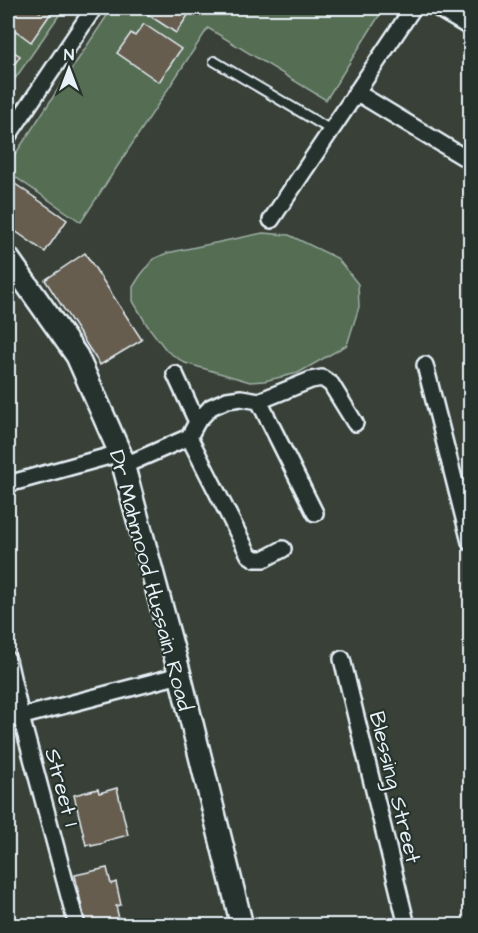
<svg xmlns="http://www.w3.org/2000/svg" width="478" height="933" font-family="'Architects Daughter',sans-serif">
	<rect width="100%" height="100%" fill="#394037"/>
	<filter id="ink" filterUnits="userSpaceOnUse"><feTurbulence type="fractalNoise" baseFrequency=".0167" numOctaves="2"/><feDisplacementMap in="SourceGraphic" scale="12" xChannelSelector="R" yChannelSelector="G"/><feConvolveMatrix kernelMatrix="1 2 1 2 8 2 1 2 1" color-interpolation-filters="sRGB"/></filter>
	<g filter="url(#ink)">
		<path fill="#556d53" stroke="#9eafa6" stroke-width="1.5" d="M 8,8 L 64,8 L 8,89 Z
			M 112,8 L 384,8 L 326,100 L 208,28 L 81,222 L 8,172 L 8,165 Z
			M 263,233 L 289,235 L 337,258 L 358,284 L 359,307 L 347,345 L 298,373 L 264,381 L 250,382 L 185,363 L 167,351 L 147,325 L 133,301 L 133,287 L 140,276 L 153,259 L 167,253 Z"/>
		<path fill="#665d4f" stroke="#e8f1f8" stroke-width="1.5" d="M 8,8 L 34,8 L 40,12 L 43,8 L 51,13 L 31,42 L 8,25 Z
			M 138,8 L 193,8 L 176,33 Z
			M 144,24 L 181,49 L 159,82 L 117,53 L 131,33 L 135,36 Z
			M 8,48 L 20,56 L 8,74 Z
			M 8,179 L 67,220 L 45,252 L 8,226 Z
			M 85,253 L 142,340 L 100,365 L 45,280 Z
			M 117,788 L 128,835 L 105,841 L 105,843 L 91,846 L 91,844 L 86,845 L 74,795 L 98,789 L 99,793 Z
			M 107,868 L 111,884 L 116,882 L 121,905 L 116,906 L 120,923 L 107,926 L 86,926 L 75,875 Z"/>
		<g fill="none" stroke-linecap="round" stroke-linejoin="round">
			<g stroke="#e8f1f8" stroke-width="12">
				<path id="service" d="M 214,61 L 331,130"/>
			</g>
			<g stroke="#e8f1f8" stroke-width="20">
				<path id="minor" d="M 356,92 L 470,161
					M 8,136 L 94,8
					M 271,220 L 413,8
					M 425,365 L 470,542
					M 175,374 L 197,422
					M 259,401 L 315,513
					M 189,437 L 249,555 L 255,559 L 264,559 L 283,549
					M 123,466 L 189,437 L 197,422 L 211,407 L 227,400 L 241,398 L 259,401 L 311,380 L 322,378 L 331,384 L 355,423
					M 8,484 L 120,453
					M 342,659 L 407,926
					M 8,660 L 21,717 L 77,926
					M 8,720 L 180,675"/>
			</g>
			<g stroke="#e8f1f8" stroke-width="26">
				<path id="secondary" d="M 443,8 L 470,24
					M 8,258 L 77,356 L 120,453 L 180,675 L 242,926"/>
			</g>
			<use href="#service" stroke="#26332d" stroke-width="8"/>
			<use href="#minor" stroke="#26332d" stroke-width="15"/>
			<use href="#secondary" stroke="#26332d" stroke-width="21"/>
		</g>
	</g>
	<g text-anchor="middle" stroke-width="4.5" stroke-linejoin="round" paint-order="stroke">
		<g font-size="22" fill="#e8f1f8" stroke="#26332d">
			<text transform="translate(152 580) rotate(75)" y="8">Dr Mahmood Hussain Road</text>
			<text transform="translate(63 787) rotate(75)" y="8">Street 1</text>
			<text transform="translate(396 787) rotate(76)" y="8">Blessing Street</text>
		</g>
	</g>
	<rect width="478" height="933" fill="none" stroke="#26332d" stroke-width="30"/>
	<rect x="15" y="15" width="448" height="903" fill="none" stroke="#e8f1f8" stroke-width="2" filter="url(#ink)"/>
	<g transform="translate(69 69)" stroke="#26332d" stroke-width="4.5" paint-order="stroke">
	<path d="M0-4.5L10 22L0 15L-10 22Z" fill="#e8f1f8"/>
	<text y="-9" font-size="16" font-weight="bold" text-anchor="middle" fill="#e8f1f8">N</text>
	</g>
</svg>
